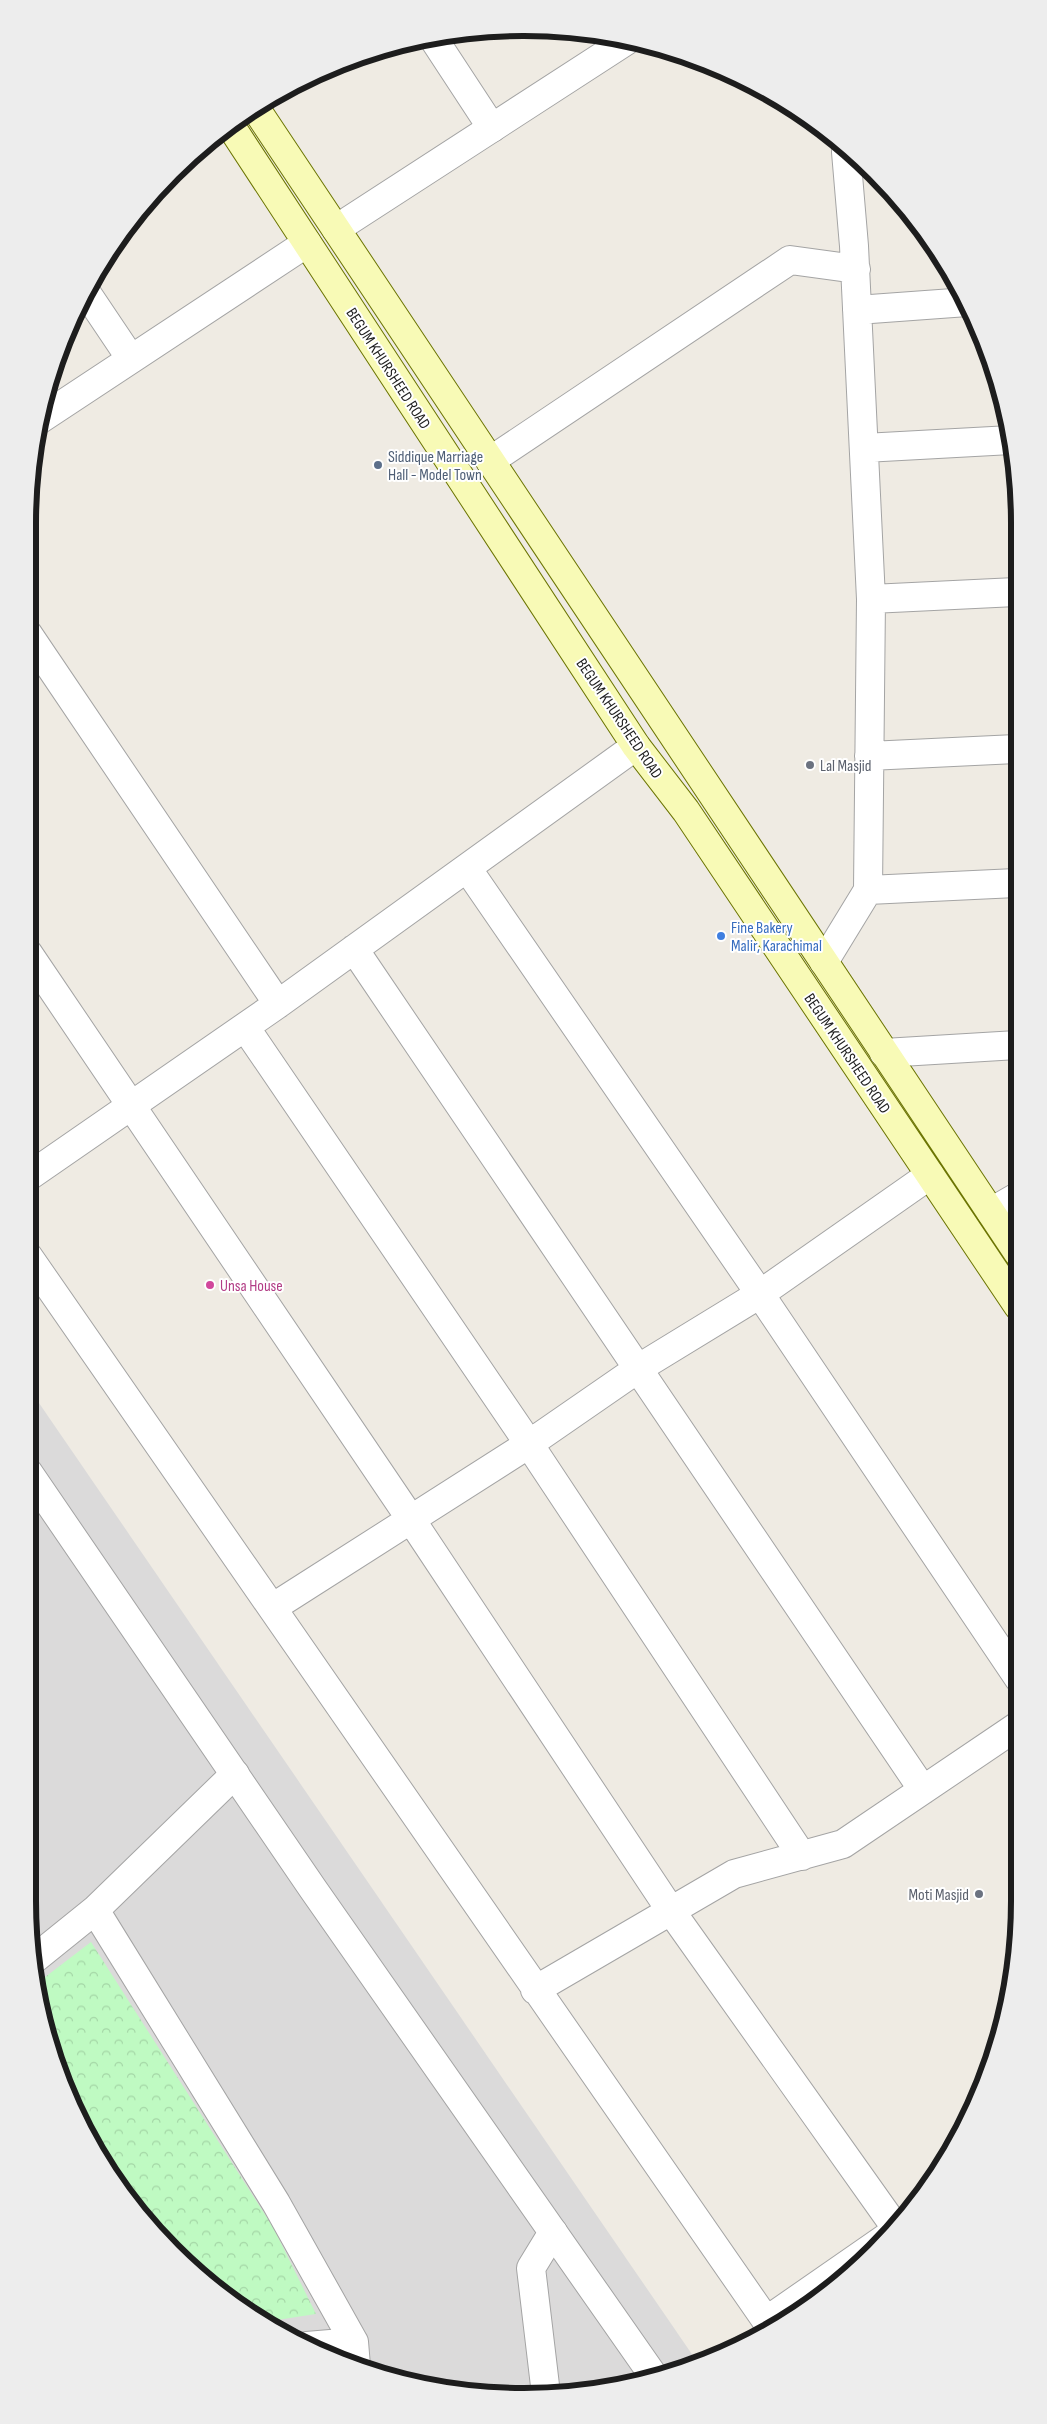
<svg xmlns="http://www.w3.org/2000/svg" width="1047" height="2424" font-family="'Sofia Sans Condensed',sans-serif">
	<defs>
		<pattern id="park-crowns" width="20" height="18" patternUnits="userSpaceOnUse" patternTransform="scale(1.25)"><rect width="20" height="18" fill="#bffac2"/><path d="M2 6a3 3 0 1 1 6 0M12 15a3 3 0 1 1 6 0" fill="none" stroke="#a4d6a6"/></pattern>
	</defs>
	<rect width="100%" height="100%" fill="#efebe3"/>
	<path fill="#dbdada" d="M 28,1387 L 698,2363 L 683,2370 L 620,2387 L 523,2396 L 427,2387 L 334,2359 L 275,2330 L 197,2274 L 150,2227 L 94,2148 L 54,2060 L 37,1997 L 28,1901 Z"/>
	<path fill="url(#park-crowns)" d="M 91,1942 L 273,2227 L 316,2314 L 264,2322 C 242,2306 217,2291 196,2273 C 122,2208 45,2083 36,1984 Z"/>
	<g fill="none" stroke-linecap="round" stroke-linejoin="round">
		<g stroke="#a4a4a4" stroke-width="30">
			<path id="minor" d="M 433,38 L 492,128
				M 86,292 L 131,359
				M 857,310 L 967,302
				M 39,420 L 307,243
				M 864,448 L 1011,440
				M 490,461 L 790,260 L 856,269
				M 871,599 L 1016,592
				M 28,634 L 278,1004
				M 869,756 L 1016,749
				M 467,868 L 760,1294 L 1019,1679
				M 868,890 L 1016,883
				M 354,949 L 923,1790
				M 28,953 L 410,1518 L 671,1911 L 896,2228
				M 824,962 L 868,890 L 871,599 L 854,246 L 846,152
				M 245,1027 L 529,1444 L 802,1856
				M 884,1053 L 1017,1045
				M 28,1177 L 278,1004 L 636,746
				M 991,1212 L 1017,1197
				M 28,1256 L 772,2329
				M 272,1608 L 529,1444 L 639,1368 L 760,1294 L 930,1175
				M 95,1910 L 276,2203 L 354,2342 L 356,2366
				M 33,1960 L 95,1910 L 235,1774
				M 535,1990 L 734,1874 L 843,1844 L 1019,1725
				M 766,2321 L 887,2237
				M 307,2346 L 354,2342
				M 546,2394 L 531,2268 L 553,2232"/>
		</g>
		<g stroke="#a4a4a4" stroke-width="30">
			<path id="tertiary" d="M 336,229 L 626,41
				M 28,1472 L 313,1889 L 655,2378"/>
		</g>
		<g stroke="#6c7503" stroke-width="30">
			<path id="secondary" d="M 256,109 L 1018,1253
				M 230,125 L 636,746 L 686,811 L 1018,1306"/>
		</g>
		<use href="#minor" stroke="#fff" stroke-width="28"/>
		<use href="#tertiary" stroke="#fff" stroke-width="28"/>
		<use href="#secondary" stroke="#f8fab6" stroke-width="28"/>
	</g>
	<circle fill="#5c6f8a" stroke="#fff" stroke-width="2" cx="378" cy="465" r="5"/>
	<g fill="#6b7280" stroke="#fff" stroke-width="2">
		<circle cx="810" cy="765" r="5"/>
		<circle cx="979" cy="1894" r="5"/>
	</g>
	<circle fill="#3f7fe0" stroke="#fff" stroke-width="2" cx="721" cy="936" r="5"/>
	<circle fill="#d1479c" stroke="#fff" stroke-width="2" cx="210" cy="1285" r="5"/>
	<g text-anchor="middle" stroke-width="4" stroke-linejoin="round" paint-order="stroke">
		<g font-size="16" fill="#1d1d1d" stroke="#fff">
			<text transform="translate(389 368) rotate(57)" y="6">BEGUM KHURSHEED ROAD</text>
			<text transform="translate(620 718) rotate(56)" y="6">BEGUM KHURSHEED ROAD</text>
			<text transform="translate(848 1053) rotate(56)" y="6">BEGUM KHURSHEED ROAD</text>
		</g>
		<g font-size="16" fill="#4e5e75" stroke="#fff" text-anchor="start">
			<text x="388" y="462">Siddique Marriage<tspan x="388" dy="18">Hall - Model Town</tspan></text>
		</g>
		<g font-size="16" fill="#5b616d" stroke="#fff" text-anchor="start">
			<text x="820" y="771">Lal Masjid</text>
			<text x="969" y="1900" text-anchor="end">Moti Masjid</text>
		</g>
		<g font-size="16" fill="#366cbe" stroke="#fff" text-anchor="start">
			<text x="731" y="933">Fine Bakery<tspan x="731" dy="18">Malir, Karachimal</tspan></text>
		</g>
		<g font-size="16" fill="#b23c85" stroke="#fff" text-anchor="start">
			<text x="220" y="1291">Unsa House</text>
		</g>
	</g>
	<path d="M0 0H1047V2424H0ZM523 36H524A487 487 0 0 1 1011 523V1901A487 487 0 0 1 524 2388H523A487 487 0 0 1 36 1901V523A487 487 0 0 1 523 36Z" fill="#ededed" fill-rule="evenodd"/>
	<path fill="none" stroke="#1d1d1d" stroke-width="6" d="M523 36H524A487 487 0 0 1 1011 523V1901A487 487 0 0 1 524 2388H523A487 487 0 0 1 36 1901V523A487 487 0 0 1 523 36Z"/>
</svg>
